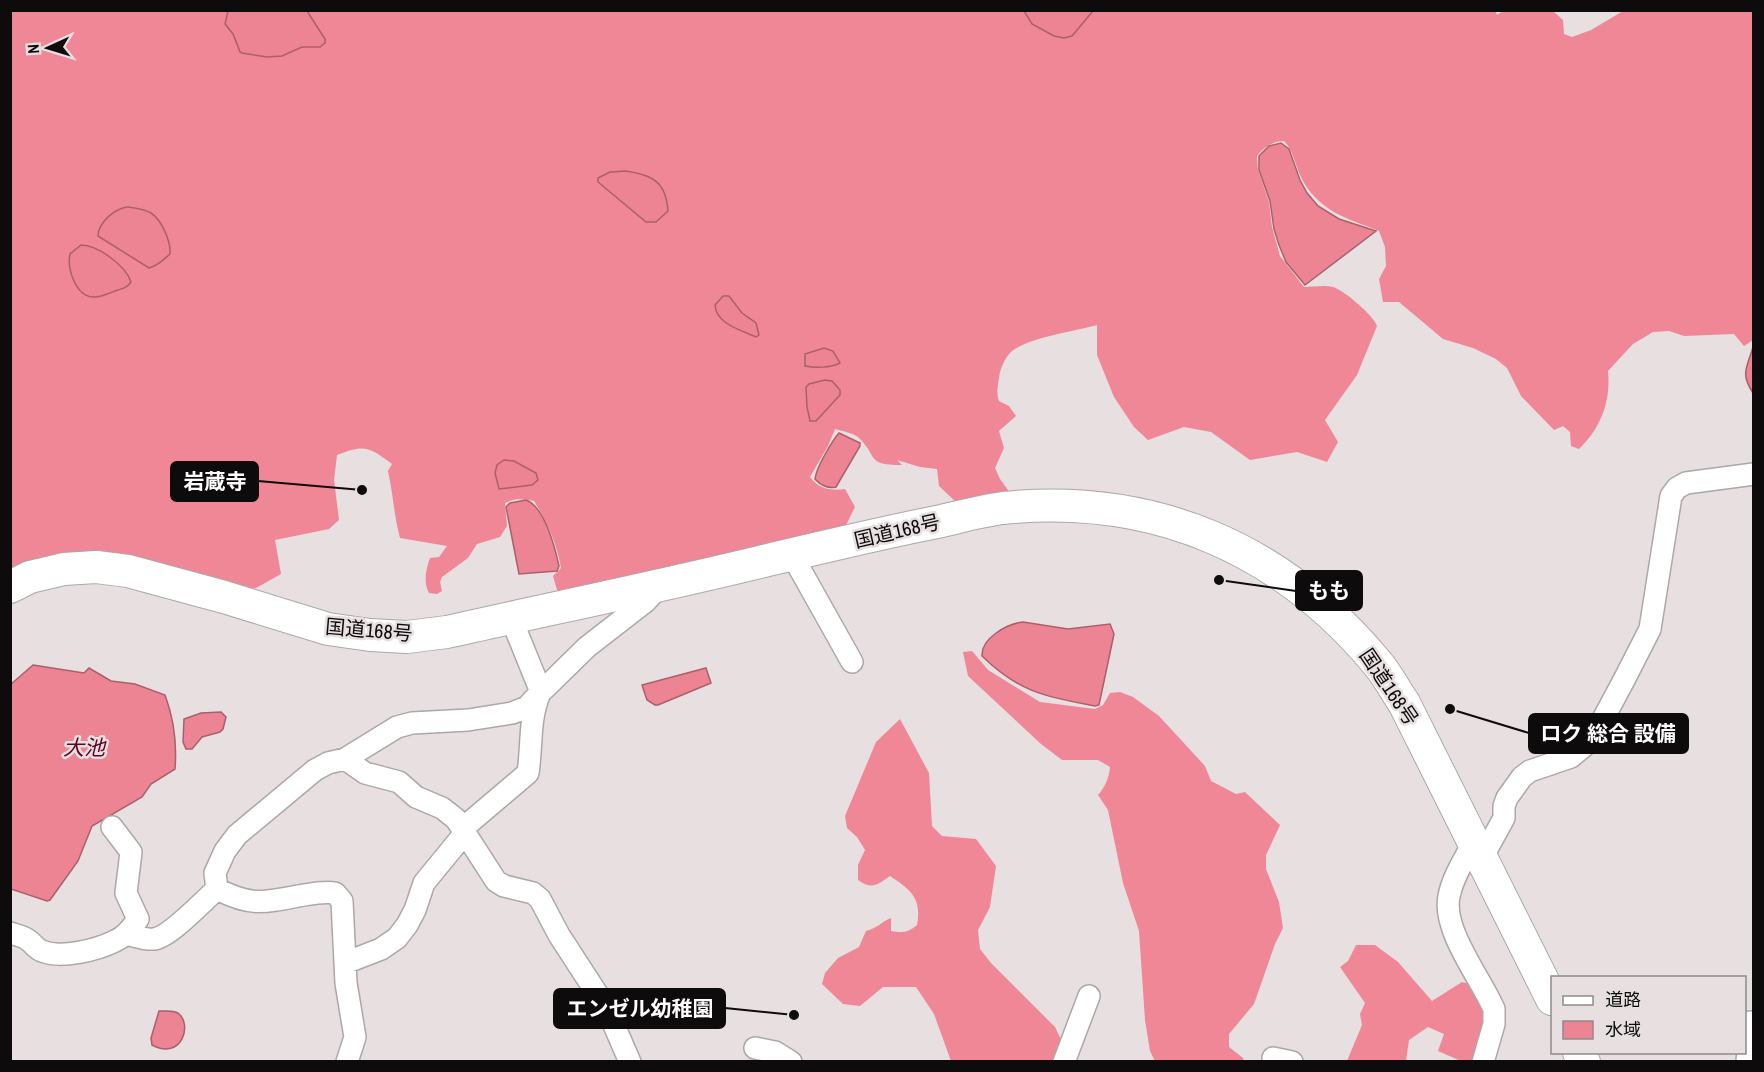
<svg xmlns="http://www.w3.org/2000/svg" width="1764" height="1072" font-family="'Archivo Narrow','Noto Sans JP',sans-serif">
	<rect width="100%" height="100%" fill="#e7dfe0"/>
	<path fill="#f08796" d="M 1024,10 L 1032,24 L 1064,38 L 1072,36 L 1093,10 L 1495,10 L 1497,15 L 1503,11 L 1553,11 L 1563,20 L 1564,34 L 1572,37 L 1591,30 L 1623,11 L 1753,11 L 1753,340 L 1744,346 L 1734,334 L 1684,336 L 1669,331 L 1653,332 L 1633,344 L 1608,371 C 1611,401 1601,428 1579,449 L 1571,446 L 1570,432 L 1563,426 L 1554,430 L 1521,396 L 1507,368 L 1496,359 L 1473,348 L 1443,339 L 1399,302 L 1383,302 L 1379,279 L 1386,266 L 1385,247 L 1379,231 C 1346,218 1317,211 1300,175 C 1295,164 1293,150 1284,141 C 1273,141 1264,147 1257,156 L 1258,170 L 1269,202 L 1272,227 L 1280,256 L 1304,287 C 1313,287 1324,285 1333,287 C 1344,290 1374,316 1377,326 L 1357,375 L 1325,420 L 1338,442 L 1327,462 L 1297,452 L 1250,460 L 1211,432 L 1184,427 L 1148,440 L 1134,427 L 1114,397 L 1097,355 L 1097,325 C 1076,331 1026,338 1011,352 C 1005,357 1000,370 999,377 C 998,386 996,393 999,401 L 1009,406 L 1016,416 L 999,431 L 1004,448 L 995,468 L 1000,479 L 1010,493 L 957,503 L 939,486 L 937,469 L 920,467 L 897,460 L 902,465 C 865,465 879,457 858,437 C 852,433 842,431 835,429 L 828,446 L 810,477 C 819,489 830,491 845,489 L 855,507 L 845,527 L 558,593 L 553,576 L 561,568 C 557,544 547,521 534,501 C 523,499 515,498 505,503 L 507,526 L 500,537 L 477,544 L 468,558 L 442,577 L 440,582 L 442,591 L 437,594 L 429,593 C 423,582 426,569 430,558 L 439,557 L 447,546 L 400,538 C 394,516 393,493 388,471 L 392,464 C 369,447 365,444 337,455 L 334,480 L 339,520 L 329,529 L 275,540 L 281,574 L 256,588 L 231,590 L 11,572 L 10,11 Z
		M 972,651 L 988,670 L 1040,702 L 1095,709 L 1103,705 L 1110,693 L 1120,692 L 1133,697 L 1159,716 L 1205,766 L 1211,781 L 1236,794 L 1245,792 L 1280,825 L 1266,855 L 1266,869 L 1279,902 L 1283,928 L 1275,944 L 1254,1004 L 1229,1034 L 1229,1047 L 1243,1058 L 1244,1061 L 1155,1061 L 1150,1051 L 1145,1020 L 1139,931 L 1123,883 L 1108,810 L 1098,795 C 1105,787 1109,778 1110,767 L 1098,760 L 1062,760 L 1041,744 L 968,676 L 963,652 Z
		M 900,719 L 929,773 L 932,826 L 942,836 L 976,839 L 996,866 L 990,907 L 978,930 L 980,949 L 991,963 L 1055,1027 L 1063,1044 L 1057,1061 L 951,1061 L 934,1014 L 916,987 L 883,987 L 860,1006 L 843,1004 L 822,984 L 825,973 L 838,958 L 859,947 L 866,931 C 878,928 881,922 891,918 L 891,931 C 902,933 908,933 917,925 C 922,898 911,890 890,876 C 877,885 872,890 858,880 L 858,865 L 865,850 L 857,837 L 847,828 L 845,816 L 876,742 Z
		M 1356,945 L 1375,945 L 1398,962 L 1432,1001 L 1462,982 L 1474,985 C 1490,1017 1484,1028 1478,1061 L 1461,1061 L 1438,1051 L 1444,1034 L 1428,1027 L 1409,1040 L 1406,1061 L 1347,1061 L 1362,1025 L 1360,1014 L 1365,1003 L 1340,967 L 1348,961 Z"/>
	<path fill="#ed8493" stroke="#aa606a" stroke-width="1.5" d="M 228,11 L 307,11 L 325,39 L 325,43 L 320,47 L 302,47 L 282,56 L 267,57 L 242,53 L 240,52 L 233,34 L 225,24 Z
		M 1024,11 L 1093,11 L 1072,36 L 1064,38 L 1054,36 L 1032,24 Z
		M 1281,143 L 1289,149 L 1300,180 L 1307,193 L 1318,206 L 1339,219 L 1376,231 L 1305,285 L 1286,262 L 1279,245 L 1274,229 L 1270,201 L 1259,170 L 1259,156 L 1269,146 Z
		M 626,171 C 653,175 666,182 668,211 L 656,222 L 646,222 L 598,182 L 598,178 L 610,172 Z
		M 127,207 C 135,208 144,209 151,213 C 162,220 171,242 170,254 C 163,260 158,266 149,268 L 98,236 C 98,223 114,209 127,207 Z
		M 81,245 C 98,245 126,266 131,282 C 127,288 122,289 115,291 C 108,294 100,298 92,297 C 75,295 67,268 70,254 Z
		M 723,296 L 729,296 L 742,313 L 756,323 L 759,335 L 756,337 C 741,330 716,324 715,305 Z
		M 1753,347 L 1753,393 C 1740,373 1747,368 1753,347 Z
		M 824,348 L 833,351 L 840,363 C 831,368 815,368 805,366 L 805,354 Z
		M 825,380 L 832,381 L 840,390 L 840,395 L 816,421 L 810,421 L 807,407 L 806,387 L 809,384 Z
		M 839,433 L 860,443 L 860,446 L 836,487 C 828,489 820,485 815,479 C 816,468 832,441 839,433 Z
		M 504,460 L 514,461 L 536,473 L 538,480 L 532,485 L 499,489 L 495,473 L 497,465 Z
		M 526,500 C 545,507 555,548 559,566 L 557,571 L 519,574 L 506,507 L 510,503 Z
		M 1023,622 L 1068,629 L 1110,624 L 1114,634 L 1099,705 L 1095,706 C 1045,696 1020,693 982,656 C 981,638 1007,624 1023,622 Z
		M 33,665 L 84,673 L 89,668 L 111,681 L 135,684 L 165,695 C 174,719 177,743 175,769 L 151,784 L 142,797 L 92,826 L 78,861 L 50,900 L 47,901 L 11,889 L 10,685 Z
		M 706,668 L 711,683 L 658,705 L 655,705 L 647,700 L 642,685 Z
		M 221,712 L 226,717 L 223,729 L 220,732 L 202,737 L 192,749 L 186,749 L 183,742 L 184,719 L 201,713 Z
		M 159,1011 C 165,1011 173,1010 178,1013 C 193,1024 182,1061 152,1045 L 151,1038 Z"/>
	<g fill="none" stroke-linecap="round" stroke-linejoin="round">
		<g stroke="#aea6a7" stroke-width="24">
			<path id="minor" d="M 792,555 L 852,662
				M 541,692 L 587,647 L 645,602 L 659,587
				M 345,759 L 365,773 L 399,782 L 416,797 L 442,808 L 456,819 L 496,881 L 504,886 L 533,893 L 540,899 L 559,935 L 607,1009 L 630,1062
				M 462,829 L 528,773 C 532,747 529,720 539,695
				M 1474,841 C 1465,859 1453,876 1449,896 C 1442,930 1480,977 1494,1009 L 1494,1024 L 1483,1062
				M 1482,858 L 1504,818 L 1504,806 L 1507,798 L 1522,777 L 1530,771 L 1571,757 L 1583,747 L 1595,734 L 1624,680 L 1650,629 L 1671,496 L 1677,488 L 1686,483 L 1754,474
				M 217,889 C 250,906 263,903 298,896 C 311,894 323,891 335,893 L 342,901 L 346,983 L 355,1037 L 347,1062
				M 10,933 C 16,935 23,936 28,940 C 33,943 36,949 42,951 C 61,959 97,950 115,941 C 125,937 132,928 138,919 L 126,893 L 131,852 L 112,827
				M 126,934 C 134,936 146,940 154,939 C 170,937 203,901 217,889 L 215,873 L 225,851 L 237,835 L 315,770 L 328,763 L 345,759 L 397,727 L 412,723 L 468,720 L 512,713 L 527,707 L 541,692 L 511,618
				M 345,963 L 381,949 L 397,938 L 407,925 L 415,910 L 424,883 L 465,833
				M 755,1048 L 775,1052 L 791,1062
				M 1273,1058 L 1292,1062
				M 1064,1062 L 1089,996
				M 1747,1062 L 1750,1022"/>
		</g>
		<g stroke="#aea6a7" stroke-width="34">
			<path id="highway" d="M 10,587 L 30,577 L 64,569 L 96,567 L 128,571 L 224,597 L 328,629 L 370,635 L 407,637 L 447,632 C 554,608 662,586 768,560 C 824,547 880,533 937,522 C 959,517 981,511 1003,508 C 1154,493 1282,548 1378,664 C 1388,676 1395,690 1404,703 L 1552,999
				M 1579,1052 L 1584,1062"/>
		</g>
		<use href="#minor" stroke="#fff" stroke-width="21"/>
		<use href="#highway" stroke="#fff" stroke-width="32"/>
	</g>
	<g text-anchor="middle" stroke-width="5" stroke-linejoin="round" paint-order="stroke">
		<g font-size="20" fill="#0e0b0c" stroke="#e7dfe0">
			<text transform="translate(897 531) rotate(-13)" y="7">国道168号</text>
			<text transform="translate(369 630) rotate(5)" y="7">国道168号</text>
			<text transform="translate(1389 687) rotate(56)" y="7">国道168号</text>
		</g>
		<g font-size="21" font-style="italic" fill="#610020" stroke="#e7dfe0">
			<text x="84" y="755">大池</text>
		</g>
	</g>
	<path fill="none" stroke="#0e0b0c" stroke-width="2" d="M362 490L258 481M1219 580L1296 591M1450 709L1529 733M794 1015L725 1008"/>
	<g fill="#0e0b0c" stroke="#e7dfe0" stroke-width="2">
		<circle cx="362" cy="490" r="6"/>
		<circle cx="1219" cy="580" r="6"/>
		<circle cx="1450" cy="709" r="6"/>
		<circle cx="794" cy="1015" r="6"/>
	</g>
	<g fill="#0e0b0c" stroke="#0e0b0c" stroke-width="2">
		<rect x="171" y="462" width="87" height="39" rx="6"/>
		<rect x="1296" y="571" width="66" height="39" rx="6"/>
		<rect x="1529" y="714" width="159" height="39" rx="6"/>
		<rect x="554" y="989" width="171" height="39" rx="6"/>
	</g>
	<g font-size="21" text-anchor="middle" font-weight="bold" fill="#fff">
		<text x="215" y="489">岩蔵寺</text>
		<text x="1329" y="598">もも</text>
		<text x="1608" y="741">ロク 総合 設備</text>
		<text x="640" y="1016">エンゼル幼稚園</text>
	</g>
	<rect width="1764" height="1072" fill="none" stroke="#0e0b0c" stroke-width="24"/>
	<rect x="1551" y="976" width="195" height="78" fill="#e7dfe0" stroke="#908a8b" stroke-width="1.5"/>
	<rect x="1563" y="996" width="30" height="9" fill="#ffffff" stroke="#908a8b" stroke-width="1.5"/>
	<text x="1605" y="1006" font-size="18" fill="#0e0b0c">道路</text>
	<rect x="1563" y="1021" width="30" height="18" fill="#ed8493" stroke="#908a8b" stroke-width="1.5"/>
	<text x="1605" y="1036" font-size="18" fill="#0e0b0c">水域</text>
	<g transform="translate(48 48) rotate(266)" stroke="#e7dfe0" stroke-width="4.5" paint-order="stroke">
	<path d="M0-4.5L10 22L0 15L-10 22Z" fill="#0e0b0c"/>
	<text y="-9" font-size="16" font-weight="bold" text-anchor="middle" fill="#0e0b0c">N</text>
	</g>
</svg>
